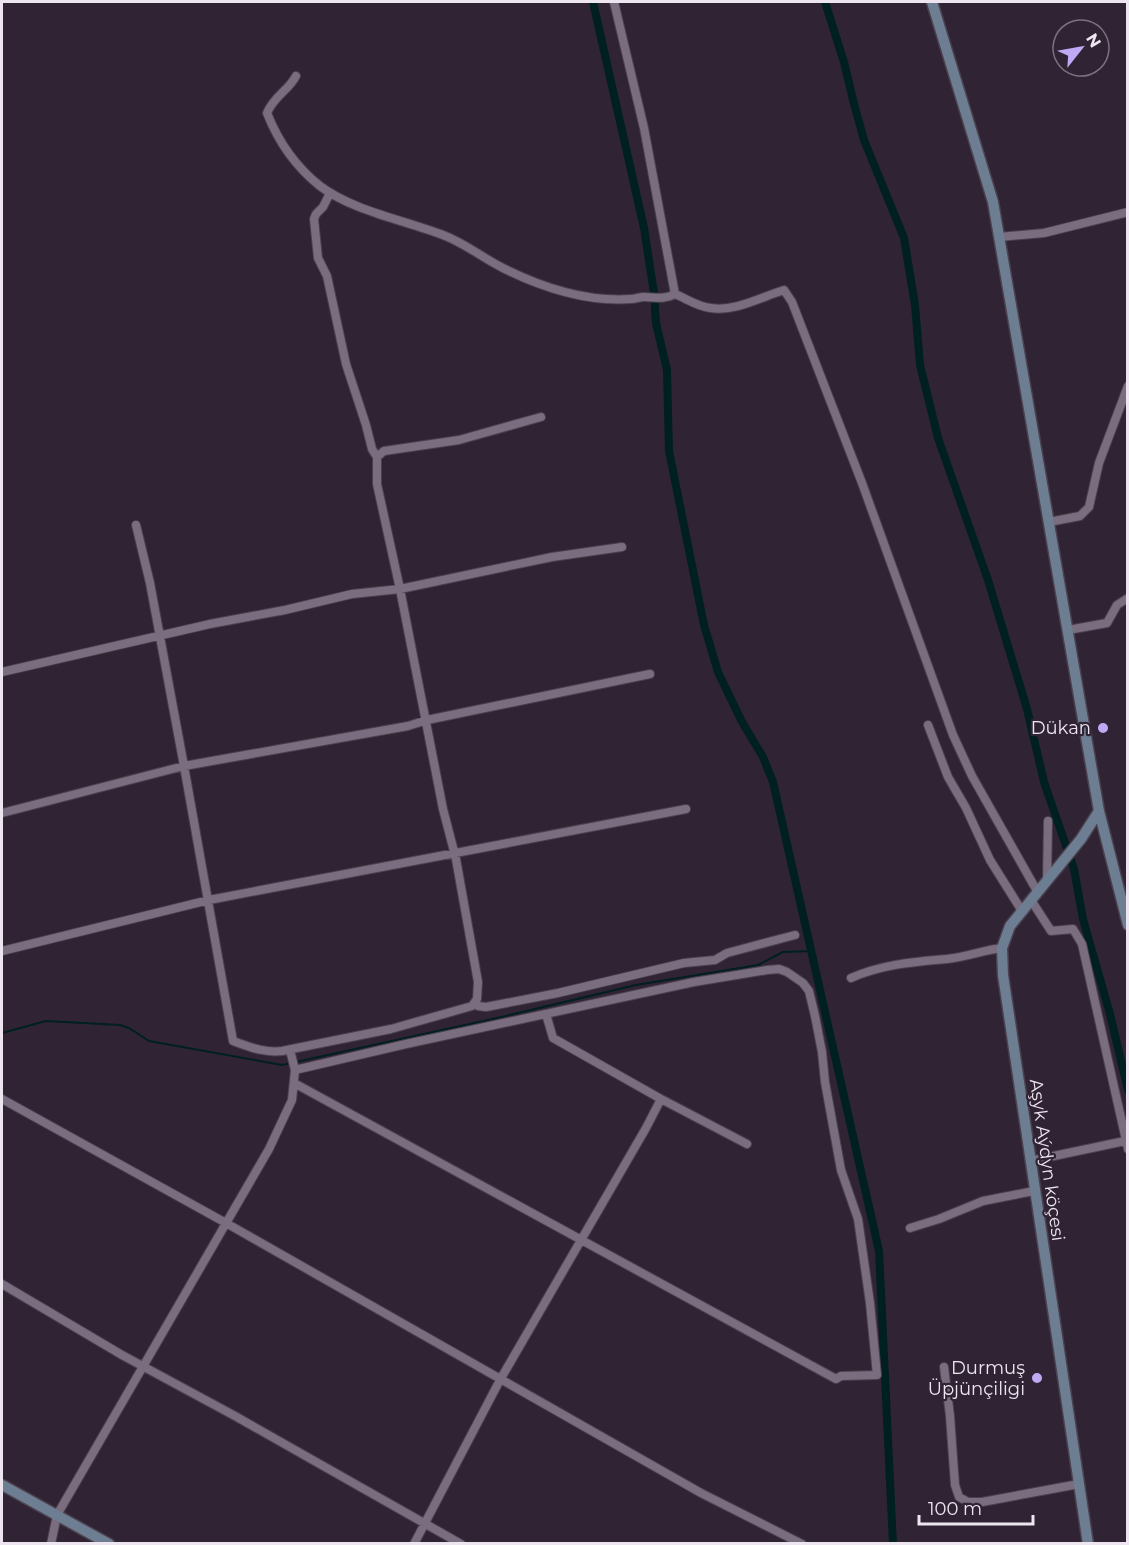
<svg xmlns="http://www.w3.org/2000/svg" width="1129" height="1545" font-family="Montserrat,sans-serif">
	<rect width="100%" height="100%" fill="#302434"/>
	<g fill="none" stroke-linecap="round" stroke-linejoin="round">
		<path stroke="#001f20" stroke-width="2" d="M 2,1033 L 46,1021 L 120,1025 L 129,1028 L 149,1041 L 282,1065 L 497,1018 L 636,985 L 758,965 L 783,952 L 813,951"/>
		<path stroke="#001f20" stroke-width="8" d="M 593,2 L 644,228 L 654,293 L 656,323 L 667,370 L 669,451 L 704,625 L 718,672 L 742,722 L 763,757 L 773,782 L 879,1251 L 893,1544
			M 825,2 L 844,62 L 854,104 L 864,140 L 904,238 L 915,305 L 920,365 L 938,438 L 988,580 L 1027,709 L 1044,782 L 1074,869 L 1083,919 L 1110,1014 L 1128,1090"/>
		<g stroke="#4b414e" stroke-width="10">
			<path id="street" d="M 614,2 L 644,128 L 675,294
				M 296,76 C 289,90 274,96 267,113 C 278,141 296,167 320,186 C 353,211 404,220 443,235 C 467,244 485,260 507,270 C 544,288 589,302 631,299 C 635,299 640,297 644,297 C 656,297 664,300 675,294 C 687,299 698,307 711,308 C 735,312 761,297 784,290 L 792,302 L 862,483 L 953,735 L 972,776 L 1037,891
				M 330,193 L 323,207 L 316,214 L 314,219 L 318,258 L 327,276 L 346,364 L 366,425 L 372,449 L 377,457
				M 999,237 L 1044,233 L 1128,212
				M 1049,522 L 1080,516 L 1089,507 L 1099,463 L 1128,386
				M 136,525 L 150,583 L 184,766 L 233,1041 C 250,1047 263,1053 282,1051 L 391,1029 L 472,1006 L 477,999 L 478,982 L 456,859 L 443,809 L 400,589 L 377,484 L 377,457 L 384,451 L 459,440 L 541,417
				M 1068,630 L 1107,623 L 1117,605 L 1128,598
				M 2,672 L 210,624 L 285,610 L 352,594 L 400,589 L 552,557 L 622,547
				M 928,725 L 948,777 L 966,808 L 990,860 L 1022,911
				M 2,813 L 184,766 L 408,726 L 427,720 L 650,674
				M 1047,881 L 1048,821
				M 1031,900 L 1051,931 L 1073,929 L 1082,944 L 1128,1149
				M 2,951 L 209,900 L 686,809
				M 851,978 C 883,964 914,962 947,959 C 966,957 984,950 1002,948
				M 475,1002 L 478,1006 L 486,1007 L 558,993 L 684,963 L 715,960 L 727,953 L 795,935
				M 546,1014 L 553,1038 L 661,1099
				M 294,1083 L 836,1379 L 841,1376 L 877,1375 L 870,1303 L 858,1219 L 841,1170 L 825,1082 L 822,1052 L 815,1016 L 809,991 L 803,983 L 787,972 L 779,969 L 767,970 L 694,982 L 406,1044 L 295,1070
				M 2,1099 L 226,1223 L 701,1493 L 802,1544
				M 1030,1161 L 1125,1141
				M 910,1228 L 939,1219 L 983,1201 L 1034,1191
				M 2,1284 L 122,1355 L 235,1416 L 461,1544
				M 944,1367 L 950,1416 L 955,1485 L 959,1497 L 968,1502 L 982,1502 L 1079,1484
				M 51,1544 L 57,1515 L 269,1149 L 292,1100 L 295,1070 L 290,1050
				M 414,1544 L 500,1380 L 646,1128 L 661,1099 L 747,1144"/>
		</g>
		<g stroke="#4b414e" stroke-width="13">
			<path id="secondary" d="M 932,2 L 993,202 L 1099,811 L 1128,925
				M 2,1485 L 109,1544
				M 1088,1544 L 1003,975 L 1002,948 L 1010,926 L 1081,839 L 1099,811"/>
		</g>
		<use href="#street" stroke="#7b6d80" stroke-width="8"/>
		<use href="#secondary" stroke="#6d7e93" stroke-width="10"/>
	</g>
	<g fill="#bfa9f4" stroke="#302434" stroke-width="2">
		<circle cx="1103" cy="728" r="6"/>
		<circle cx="1037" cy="1378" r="6"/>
	</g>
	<g text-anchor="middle" stroke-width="4.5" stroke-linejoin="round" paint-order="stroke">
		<g font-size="18" fill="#ede5f0" stroke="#302434" text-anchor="end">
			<text x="1091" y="734">Dükan</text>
			<text x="1025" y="1374">Durmuş<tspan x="1025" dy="21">Üpjünçiligi</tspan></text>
		</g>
		<g font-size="18" fill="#ede5f0" stroke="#302434">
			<text transform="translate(1047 1160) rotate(82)" y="6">Aşyk Aýdyn köçesi</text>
		</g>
	</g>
	<rect width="1129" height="1545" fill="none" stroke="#ede5f0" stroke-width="6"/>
	<g transform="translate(1081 48) rotate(59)"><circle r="28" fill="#302434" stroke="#7c717f" stroke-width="1.5"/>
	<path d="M0-4.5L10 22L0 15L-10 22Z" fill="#bfa9f4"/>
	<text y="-9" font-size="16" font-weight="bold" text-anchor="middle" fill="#ede5f0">N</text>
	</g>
	<path d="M919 1515v9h114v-9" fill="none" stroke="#ede5f0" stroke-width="3"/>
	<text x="928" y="1515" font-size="18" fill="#ede5f0" stroke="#302434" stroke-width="4.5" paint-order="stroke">100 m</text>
</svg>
